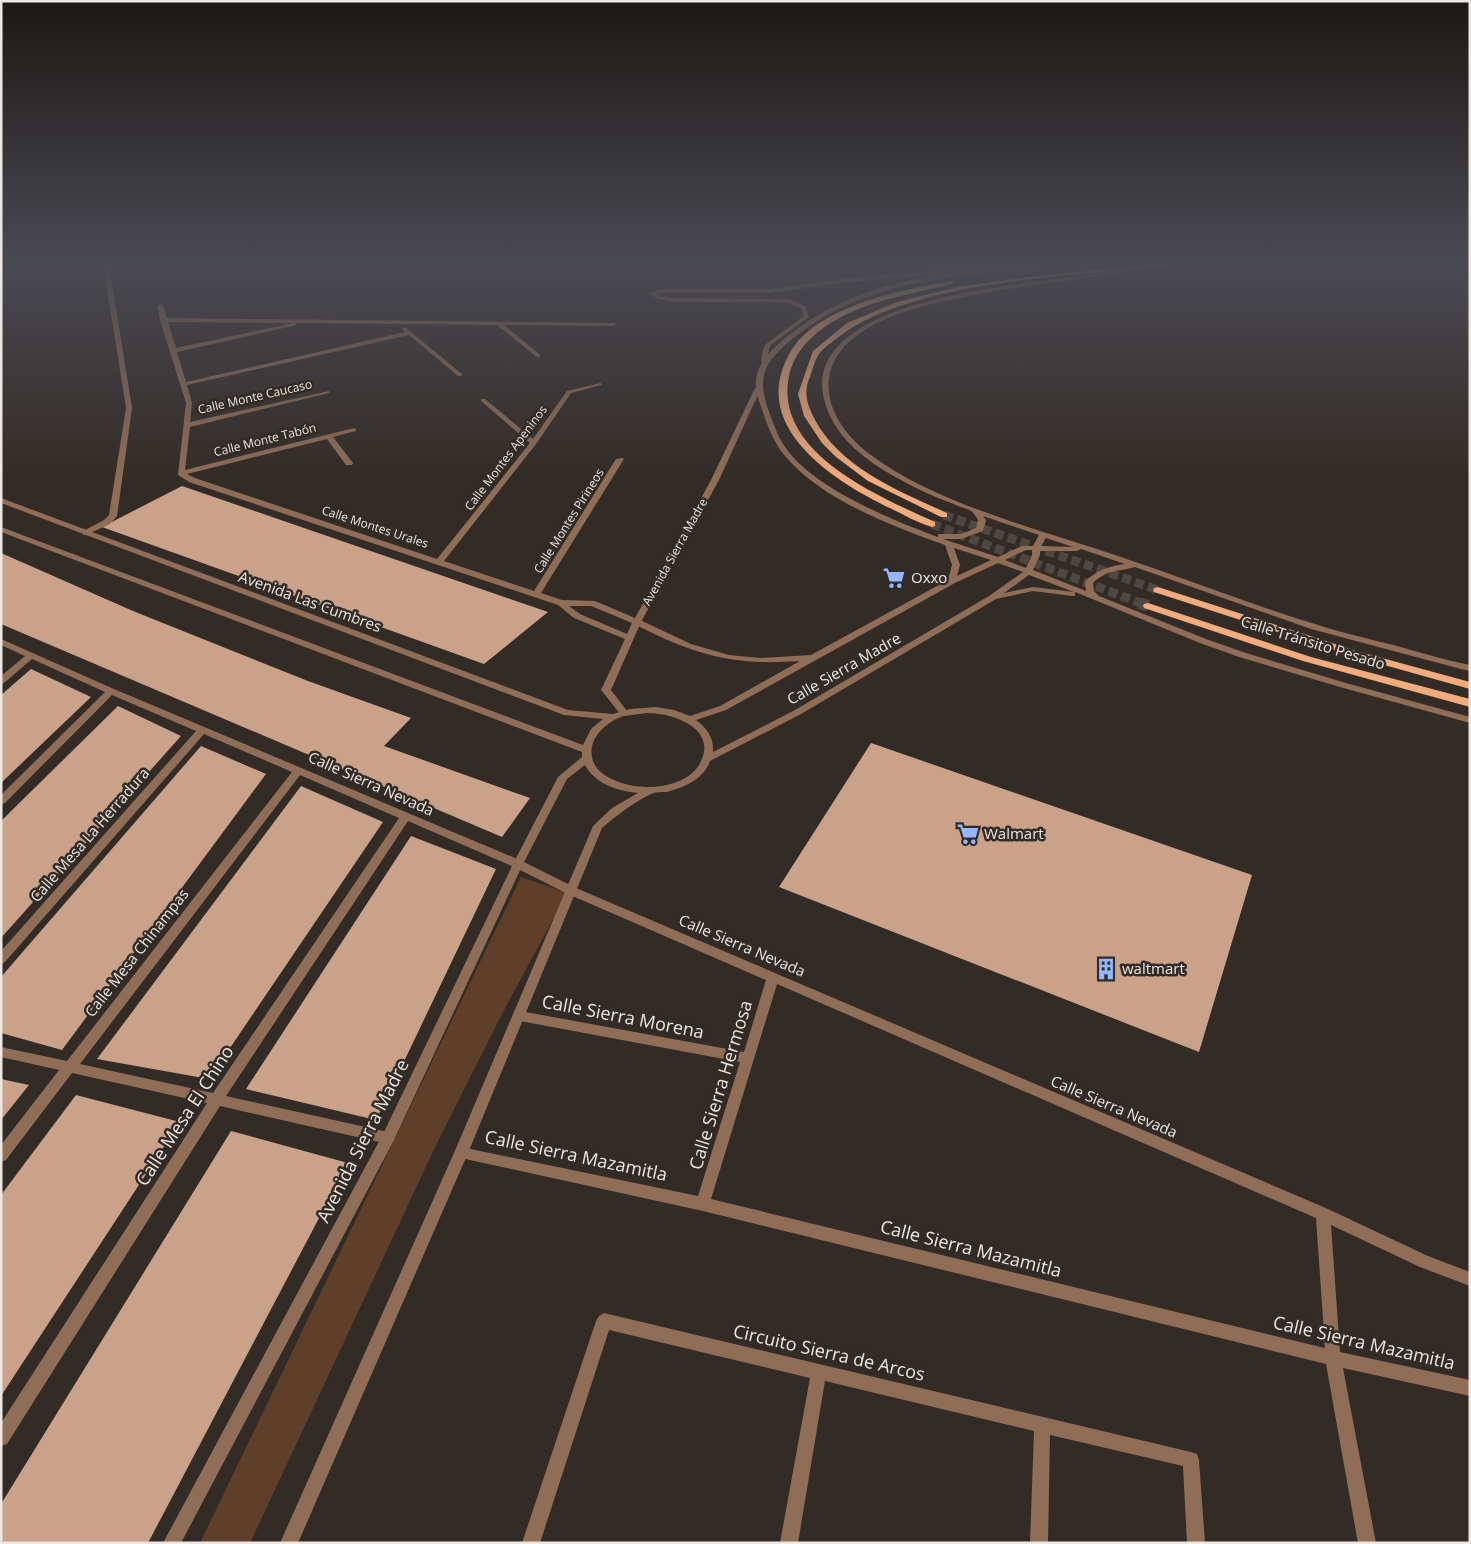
<svg xmlns="http://www.w3.org/2000/svg" width="1471" height="1544" font-family="'Open Sans',sans-serif">
	<rect width="100%" height="100%" fill="#332b26"/>
	<path fill="#603f2a" d="M 521,877 L 567,893 L 502,1014 L 437,1143 L 250,1543 L 200,1543 Z"/>
	<path fill="#caa289" d="M 182,486 L 548,612 L 484,664 L 102,527 Z
		M 1,553 L 133,611 L 308,681 L 411,718 L 384,746 L 530,798 L 502,837 L 1,624 Z
		M 31,669 L 91,697 L 1,783 L 1,695 Z
		M 118,706 L 181,736 L 1,938 L 1,821 Z
		M 871,743 L 1252,875 L 1199,1052 L 779,887 Z
		M 201,746 L 266,774 L 62,1050 L 1,1033 L 1,977 Z
		M 301,786 L 383,822 L 209,1079 L 97,1059 Z
		M 411,836 L 496,869 L 376,1120 L 246,1089 Z
		M 1,1079 L 29,1085 L 1,1120 Z
		M 76,1095 L 180,1122 L 1,1396 L 1,1195 Z
		M 231,1131 L 348,1163 L 148,1543 L 1,1543 L 1,1504 Z"/>
	<g fill="none" stroke-linecap="round" stroke-linejoin="round">
		<path stroke="#4f4742" stroke-width="9" stroke-dasharray="9 4.5" stroke-linecap="butt" d="M 944,515 L 1158,590
			M 932,524 L 1143,604"/>
		<path stroke="#4f4742" stroke-width="12" stroke-dasharray="12 5.5" stroke-linecap="butt" d="M 1139,603 L 1148,606"/>
		<path fill="#8f6d57" fill-rule="evenodd" d="M 103,264 L 109,264 L 132,408 L 117,516 L 110,524 L 86,535 L 83,535 L 83,531 L 104,520 L 109,515 L 126,408 Z
			M 1003,264 L 1020,264 L 947,274 L 849,282 L 769,293 L 670,293 L 657,294 L 662,297 L 673,298 L 789,299 L 805,306 L 809,317 L 771,345 L 769,349 L 767,362 L 764,364 L 761,362 L 763,349 L 766,344 L 804,316 L 801,308 L 788,303 L 773,302 L 673,302 L 658,299 L 650,294 L 657,290 L 670,289 L 769,289 L 849,278 Z
			M 160,304 L 163,306 L 167,318 L 615,323 L 616,324 L 613,326 L 504,325 L 540,355 L 540,357 L 538,358 L 497,325 L 168,322 L 176,348 L 294,323 L 297,325 L 177,352 L 186,382 L 405,332 L 402,329 L 405,327 L 462,374 L 462,376 L 458,376 L 409,335 L 187,385 L 192,403 L 190,422 L 329,391 L 329,393 L 190,427 L 185,470 L 354,428 L 356,429 L 356,431 L 333,437 L 353,463 L 352,465 L 346,465 L 327,439 L 187,474 L 195,478 L 437,559 L 530,443 L 481,401 L 481,399 L 485,399 L 533,439 L 567,391 L 601,383 L 601,385 L 571,393 L 536,444 L 444,561 L 534,591 L 616,459 L 622,458 L 624,459 L 541,593 L 562,600 L 595,601 L 635,618 L 711,480 L 755,388 L 760,387 L 761,388 L 719,480 L 641,622 L 611,690 L 627,711 L 629,713 L 627,715 L 621,715 L 601,690 L 625,639 L 574,618 L 558,605 L 189,482 L 178,475 L 186,403 L 160,320 L 157,306 ZM 569,606 L 591,606 L 632,623 L 627,634 L 580,614 Z
			M 1,639 L 114,689 L 522,861 L 576,888 L 1328,1209 L 1428,1256 L 1470,1272 L 1470,1286 L 1420,1267 L 1331,1225 L 1340,1352 L 1470,1380 L 1470,1396 L 1343,1368 L 1376,1543 L 1358,1543 L 1326,1364 L 703,1211 L 456,1157 L 454,1153 L 456,1149 L 461,1147 L 698,1196 L 740,1062 L 520,1021 L 516,1020 L 514,1016 L 516,1012 L 520,1011 L 744,1052 L 766,980 L 568,894 L 514,867 L 408,821 L 226,1096 L 388,1132 L 393,1134 L 395,1138 L 393,1142 L 388,1144 L 220,1106 L 7,1444 L 1,1446 L 1,1423 L 207,1103 L 72,1073 L 6,1160 L 1,1162 L 1,1145 L 59,1070 L 1,1057 L 1,1047 L 67,1061 L 292,772 L 204,734 L 5,962 L 1,964 L 1,951 L 196,731 L 112,695 L 5,803 L 1,804 L 1,795 L 105,692 L 32,659 L 4,683 L 1,684 L 1,676 L 25,656 L 1,645 ZM 300,775 L 399,818 L 213,1093 L 80,1064 ZM 777,984 L 1316,1218 L 1325,1348 L 711,1199 Z
			M 604,1313 L 1191,1452 L 1197,1454 L 1199,1460 L 1205,1543 L 1187,1543 L 1183,1466 L 1050,1435 L 1048,1543 L 1030,1543 L 1034,1431 L 825,1381 L 798,1543 L 780,1543 L 810,1378 L 609,1330 L 540,1543 L 522,1543 L 596,1321 L 599,1316 Z"/>
		<path fill="#8f6d57" fill-rule="evenodd" d="M 1041,264 L 1062,264 C 1051,269 1005,270 991,272 C 921,279 851,292 796,336 C 763,363 755,376 771,417 C 775,428 780,441 788,451 C 818,490 892,520 938,537 L 938,534 L 961,534 L 976,528 L 978,520 C 976,517 974,513 971,511 C 966,508 959,507 954,504 C 943,500 933,496 922,491 C 894,477 862,460 842,435 C 831,421 822,402 822,383 C 825,305 989,288 1048,280 C 1064,278 1080,276 1096,274 C 1107,272 1119,268 1130,269 L 1131,270 L 1128,272 C 1072,281 1015,286 959,298 C 928,304 896,312 868,328 C 811,361 820,415 868,453 C 935,504 1039,529 1118,556 C 1184,578 1249,604 1315,624 C 1342,633 1370,639 1397,646 C 1422,653 1445,660 1470,665 L 1470,671 L 1461,669 L 1311,629 L 1135,567 C 1118,572 1108,569 1093,583 L 1094,591 L 1099,596 L 1206,639 L 1246,653 L 1346,683 L 1470,717 L 1470,723 L 1340,687 L 1239,657 L 1200,643 L 1075,592 L 1075,596 L 1072,596 L 1033,591 L 996,599 L 801,714 L 710,761 C 704,779 684,788 666,792 C 661,792 656,792 651,794 C 633,803 617,815 602,828 L 468,1153 L 298,1543 L 280,1543 L 454,1153 L 593,826 L 612,808 L 638,793 C 618,791 595,784 585,765 L 567,779 L 523,864 L 393,1142 L 181,1543 L 163,1543 L 383,1134 L 513,864 L 558,777 L 582,757 L 582,752 L 1,532 L 1,527 L 583,745 L 591,729 L 603,719 L 564,715 L 1,503 L 1,498 L 568,710 L 613,714 L 630,709 L 656,707 L 674,710 L 690,716 L 720,706 L 800,661 C 732,666 695,655 634,624 L 633,622 L 634,620 L 640,620 L 691,644 L 729,655 L 760,658 L 811,655 L 948,580 L 952,565 L 945,545 C 892,526 822,500 785,456 C 774,443 768,427 763,412 C 758,399 753,385 758,371 C 767,345 816,314 841,303 C 902,274 974,270 1041,264 ZM 983,516 L 1039,535 L 1033,546 L 1022,546 L 998,557 L 943,539 L 961,539 L 983,531 L 986,520 ZM 1046,538 L 1073,547 L 1041,546 ZM 954,548 L 991,560 L 957,576 L 960,565 ZM 1081,549 L 1125,564 C 1110,566 1096,570 1085,582 L 1086,591 L 1033,570 L 1040,555 L 1040,551 L 1077,551 ZM 1026,550 L 1032,550 L 1032,555 L 1026,568 L 1005,560 ZM 998,563 L 1023,572 L 989,596 L 795,710 L 713,752 C 714,738 707,728 696,720 L 726,710 L 955,583 ZM 1029,575 L 1074,592 L 1033,587 L 1004,593 ZM 647,713 C 674,713 720,729 699,765 C 684,789 642,791 619,782 C 607,778 594,770 592,757 C 588,738 607,721 624,716 C 632,715 640,714 647,713 Z"/>
		<path fill="#f1ac7e" fill-rule="evenodd" d="M 1151,264 L 1172,264 L 1169,266 C 1076,276 909,280 836,339 C 831,343 823,348 819,354 C 814,361 812,373 808,382 C 804,395 808,406 814,418 C 840,468 899,491 947,513 L 947,517 L 941,517 L 868,481 L 836,457 L 822,443 L 804,416 L 798,394 L 813,351 L 847,323 L 897,302 L 957,287 L 1019,278 Z
			M 952,281 L 954,282 L 954,284 C 919,292 882,298 849,313 C 822,326 795,346 789,376 C 773,453 880,497 935,522 L 935,526 L 932,527 C 918,523 904,515 890,508 C 844,486 767,440 780,378 C 783,365 789,352 798,341 C 834,302 903,290 952,281 Z
			M 1158,587 L 1360,652 L 1470,682 L 1470,689 L 1352,656 L 1154,592 L 1153,590 L 1154,588 Z
			M 1148,603 L 1311,657 L 1470,699 L 1470,707 L 1303,661 L 1144,608 L 1143,606 L 1144,604 Z"/>
	</g>
	<linearGradient id="sky" x2="0" y2="1"><stop stop-color="#1c1815"/><stop offset="0.55" stop-color="#4a4a52"/><stop offset="1" stop-color="#4a4a52" stop-opacity="0"/></linearGradient>
	<rect width="1471" height="480" fill="url(#sky)"/>
	<defs>
		<g id="supermarket-bare" transform="scale(1.725)"><path d="M-6-5.5h2.5l.6 2H6L4.5 2H-2.5L-4.4-4H-6ZM-1.5 3.2a1.3 1.3 0 1 0 .1 0ZM3 3.2a1.3 1.3 0 1 0 .1 0Z" fill="#94b7fd" stroke="#332b26" stroke-width="2.5" paint-order="stroke"/></g>
		<g id="building-bare" transform="scale(1.725)"><path d="M-4-6H4V6H1V3H-1V6H-4ZM-2.5-4.3h1.7v1.8h-1.7ZM.8-4.3h1.7v1.8H.8ZM-2.5-1h1.7V.8h-1.7ZM.8-1h1.7V.8H.8Z" fill="#94b7fd" stroke="#332b26" stroke-width="2.5" paint-order="stroke"/></g>
	</defs>
	<g fill-rule="evenodd">
		<use href="#supermarket-bare" x="894" y="578"/>
		<use href="#supermarket-bare" x="968" y="834"/>
		<use href="#building-bare" x="1106" y="969"/>
	</g>
	<g text-anchor="middle" stroke-width="5" stroke-linejoin="round" paint-order="stroke">
		<g font-size="12" fill="#ece7e3" stroke="#332b26">
			<text transform="translate(255 397) rotate(-13)" y="4">Calle Monte Caucaso</text>
			<text transform="translate(265 440) rotate(-14)" y="4">Calle Monte Tabón</text>
			<text transform="translate(506 458) rotate(-53)" y="4">Calle Montes Apeninos</text>
			<text transform="translate(569 521) rotate(-58)" y="4">Calle Montes Pirineos</text>
			<text transform="translate(375 527) rotate(18)" y="4">Calle Montes Urales</text>
			<text transform="translate(675 552) rotate(-61)" y="4">Avenida Sierra Madre</text>
		</g>
		<g font-size="15" fill="#ece7e3" stroke="#332b26" text-anchor="start">
			<text x="911" y="583">Oxxo</text>
			<text x="984" y="839">Walmart</text>
			<text x="1122" y="974">waltmart</text>
		</g>
		<g font-size="15" fill="#ece7e3" stroke="#332b26">
			<text transform="translate(310 602) rotate(20)" y="5">Avenida Las Cumbres</text>
			<text transform="translate(1313 643) rotate(17)" y="5">Calle Tránsito Pesado</text>
			<text transform="translate(844 669) rotate(-30)" y="5">Calle Sierra Madre</text>
			<text transform="translate(371 784) rotate(24)" y="5">Calle Sierra Nevada</text>
			<text transform="translate(90 835) rotate(-49)" y="5">Calle Mesa La Herradura</text>
			<text transform="translate(742 946) rotate(23)" y="5">Calle Sierra Nevada</text>
			<text transform="translate(137 953) rotate(-52)" y="5">Calle Mesa Chinampas</text>
			<text transform="translate(1114 1107) rotate(23)" y="5">Calle Sierra Nevada</text>
		</g>
		<g font-size="18" fill="#ece7e3" stroke="#332b26">
			<text transform="translate(623 1017) rotate(11)" y="6">Calle Sierra Morena</text>
			<text transform="translate(721 1085) rotate(-73)" y="6">Calle Sierra Hermosa</text>
			<text transform="translate(185 1116) rotate(-57)" y="6">Calle Mesa El Chino</text>
			<text transform="translate(363 1141) rotate(-63)" y="6">Avenida Sierra Madre</text>
			<text transform="translate(576 1156) rotate(12)" y="6">Calle Sierra Mazamitla</text>
			<text transform="translate(971 1249) rotate(14)" y="6">Calle Sierra Mazamitla</text>
			<text transform="translate(1364 1343) rotate(13)" y="6">Calle Sierra Mazamitla</text>
			<text transform="translate(829 1353) rotate(13)" y="6">Circuito Sierra de Arcos</text>
		</g>
	</g>
	<rect width="1471" height="1544" fill="none" stroke="#ece7e3" stroke-width="5"/>
</svg>
